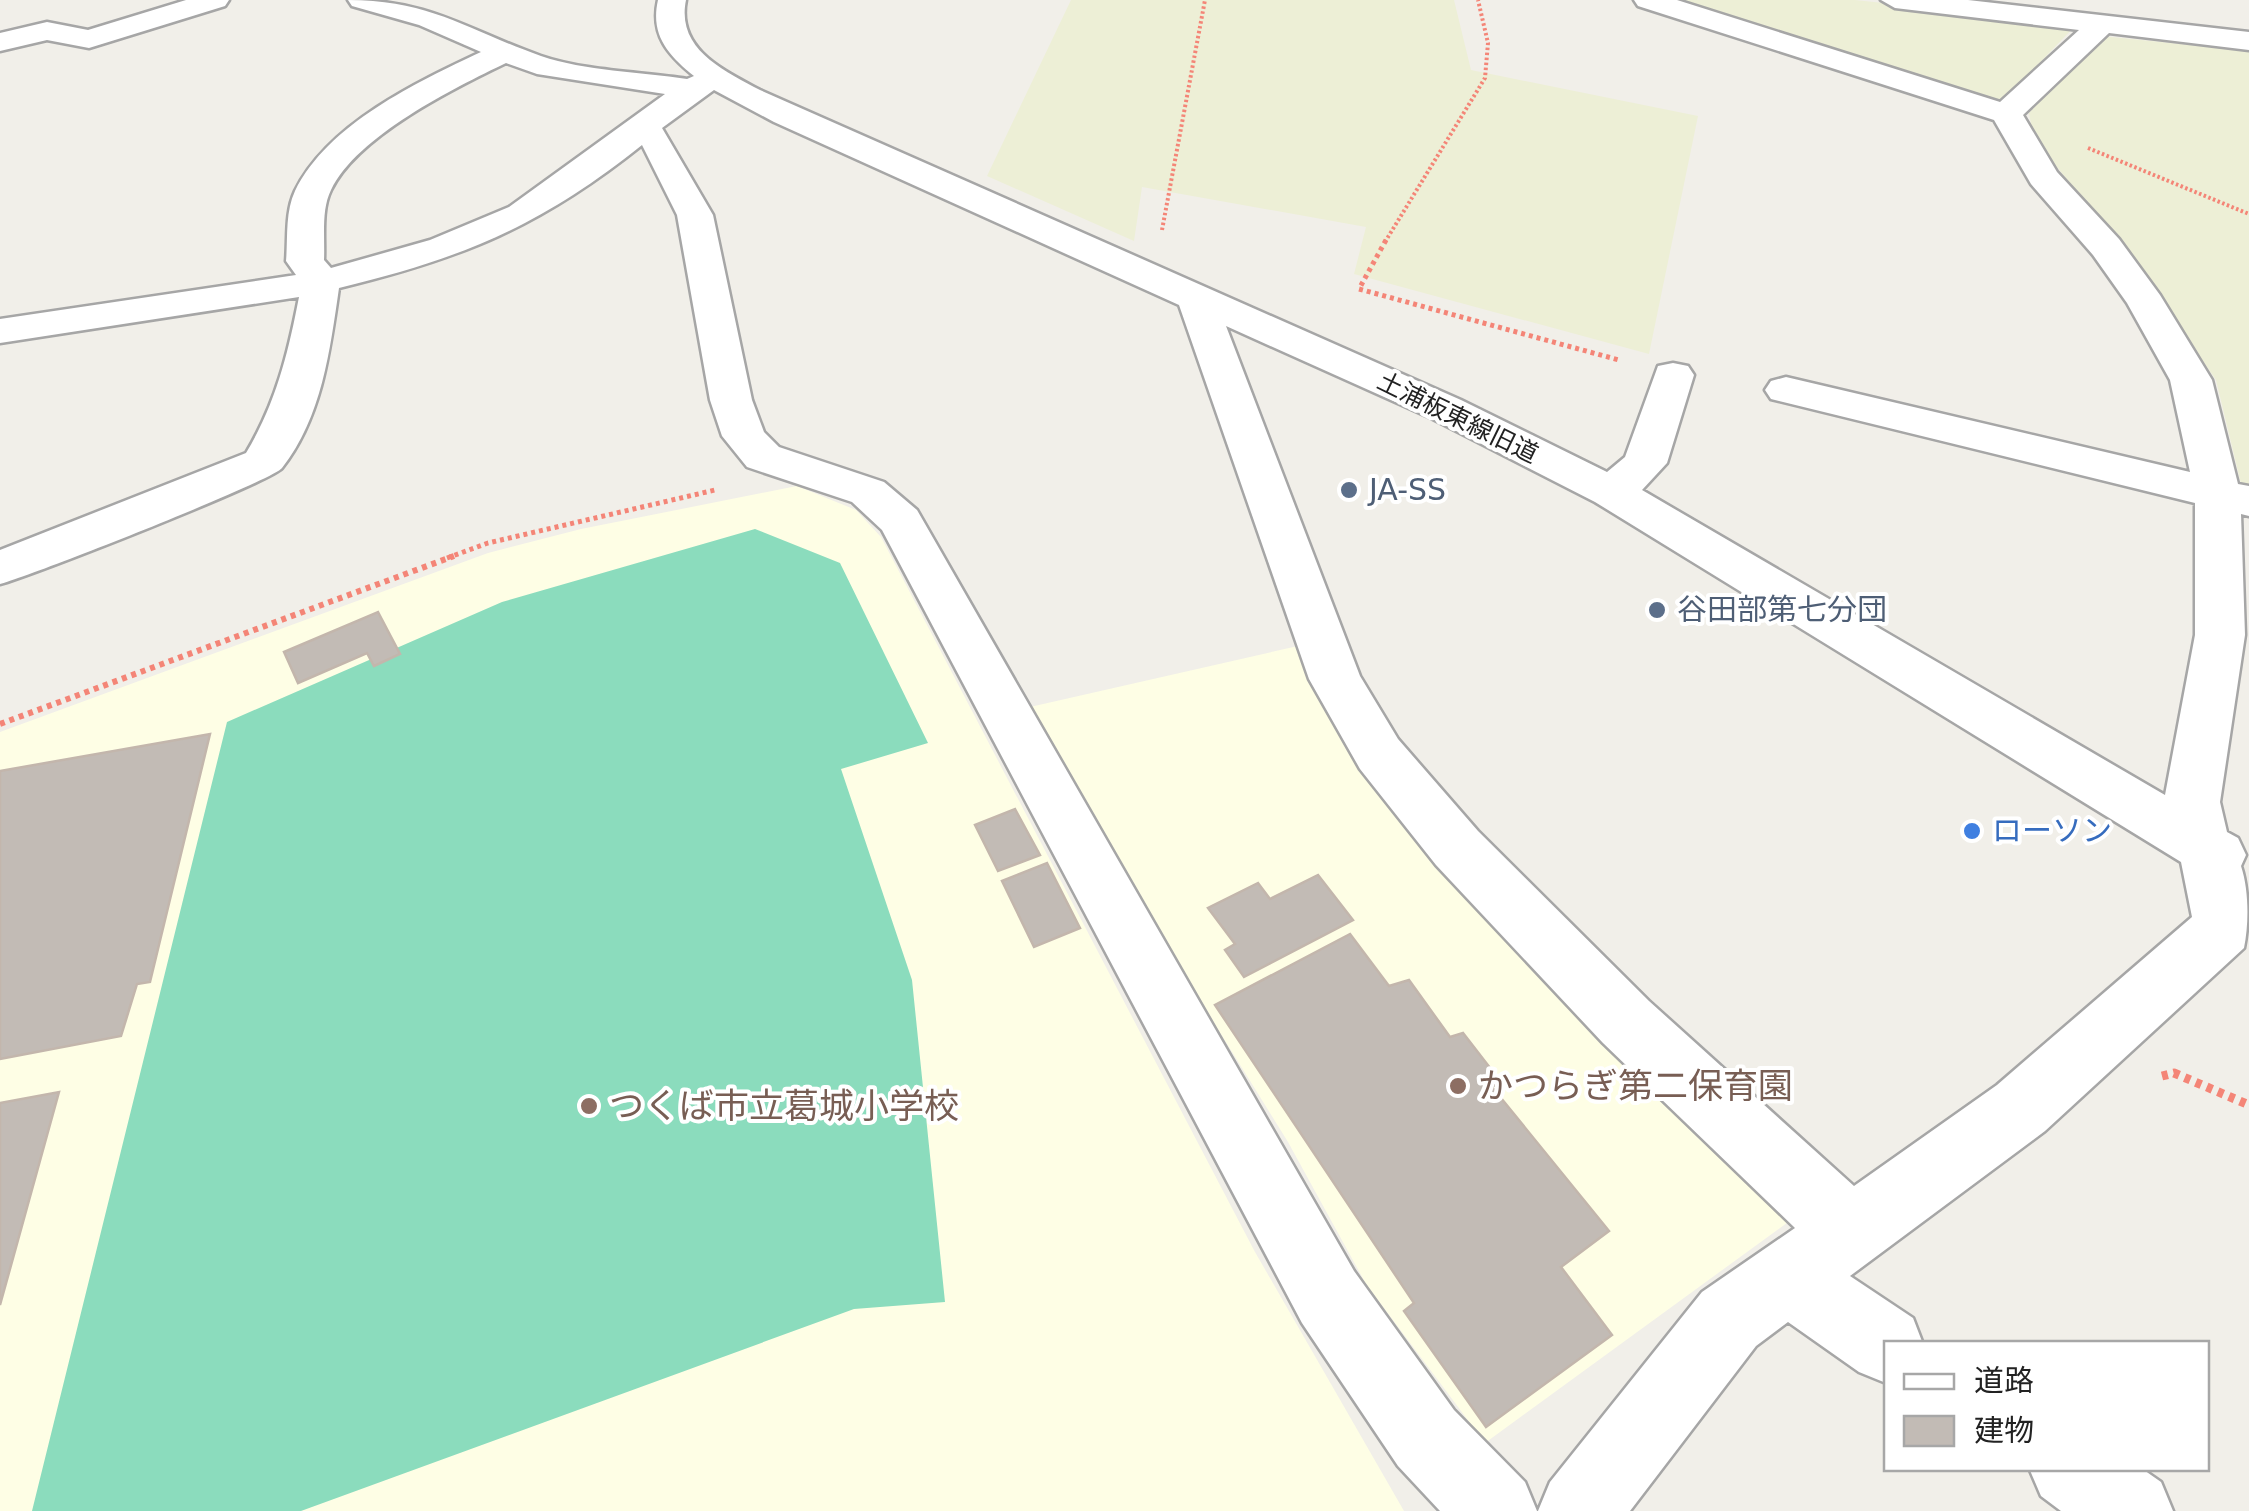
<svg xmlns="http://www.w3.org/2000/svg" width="2249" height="1511" font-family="'DejaVu Sans','Noto Sans JP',sans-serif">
	<rect width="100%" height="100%" fill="#f1efe9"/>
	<path fill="#fefee5" d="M 797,486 L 856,510 L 881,537 L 1255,1252 L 1404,1511 L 0,1511 L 0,732 L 488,553 L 581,529 Z
		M 1298,646 L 1795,1217 L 1485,1443 L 1366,1284 L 1288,1142 L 1137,899 L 1030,707 Z"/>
	<path fill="#edefd6" d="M 1071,0 L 1454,0 L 1471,70 L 1698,116 L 1649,354 L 1354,274 L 1366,227 L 1142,187 L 1134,241 L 987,176 Z
		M 1662,0 L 1855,0 L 2077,24 L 1998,106 Z
		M 2102,36 L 2249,51 L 2249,490 L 2242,488 L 2216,380 L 2124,247 L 2034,140 L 2029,113 Z"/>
	<path fill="#8bdcbd" d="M 755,529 L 840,563 L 928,743 L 841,769 L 912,980 L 945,1302 L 854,1309 L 301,1511 L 32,1511 L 227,722 L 502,602 Z"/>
	<path fill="#c2bbb5" stroke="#c3b6ac" stroke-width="2.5" d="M 378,612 L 400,654 L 374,666 L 367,653 L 298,683 L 284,652 Z
		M 210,734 L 150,982 L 137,984 L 121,1036 L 0,1059 L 0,771 Z
		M 1015,809 L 1040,855 L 998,871 L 975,825 Z
		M 1047,863 L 1080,928 L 1034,947 L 1002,881 Z
		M 1318,875 L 1353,920 L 1244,977 L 1225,950 L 1235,944 L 1208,908 L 1258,883 L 1270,899 Z
		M 1350,934 L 1389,986 L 1409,980 L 1450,1037 L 1463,1033 L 1501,1082 L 1492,1087 L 1609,1231 L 1561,1267 L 1612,1335 L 1486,1427 L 1404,1311 L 1414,1303 L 1215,1005 Z
		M 59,1092 L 0,1305 L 0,1103 Z"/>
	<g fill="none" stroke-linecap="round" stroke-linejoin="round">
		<g stroke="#a6a6a6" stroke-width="5">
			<path id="minor" d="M 186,0 L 229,0 L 225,6 L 89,48 L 47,40 L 0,51 L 0,33 L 47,22 L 88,30 Z
				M 348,0 C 431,0 467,30 541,56 C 585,71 640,72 687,79 L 694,76 C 668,55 650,35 658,0 L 686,0 C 676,49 723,70 760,90 L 1461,400 L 1607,472 L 1625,457 L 1658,366 L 1673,363 L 1688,366 L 1694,375 L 1667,463 L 1642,490 L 2165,795 L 2195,635 L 2195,503 L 1771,399 L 1765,390 L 1771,381 L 1786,377 L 2190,472 L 2170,380 L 2127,303 L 2093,255 L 2031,184 L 1994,120 L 1638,6 L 1634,0 L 1677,0 L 2000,102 L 2079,30 L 1895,8 L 1881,0 L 1968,0 L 2249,32 L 2249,50 L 2109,33 L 2023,115 L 2057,172 L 2119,239 L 2160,295 L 2212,380 L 2238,484 L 2249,486 L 2249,516 L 2241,514 L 2245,635 L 2220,802 L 2227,832 L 2238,838 L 2246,855 L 2241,866 C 2249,890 2249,924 2244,948 L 2045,1131 L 1850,1276 L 1913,1318 L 1923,1344 L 1886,1344 L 1886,1383 L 1859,1372 L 1788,1322 L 1756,1346 L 1630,1511 L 1538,1511 L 1550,1482 L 1702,1292 L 1795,1228 L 1603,1043 L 1436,865 L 1360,769 L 1309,679 L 1179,305 L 774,122 L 714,90 L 662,128 L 713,215 L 752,400 L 764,432 L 779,447 L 884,482 L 917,510 L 1354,1271 L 1454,1410 L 1525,1482 L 1537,1511 L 1440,1511 L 1398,1466 L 1302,1323 L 882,530 L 852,502 L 747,467 L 722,436 L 710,400 L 677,215 L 642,145 C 541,226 463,258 339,288 C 330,350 322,417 282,468 C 272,481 31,576 0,584 L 0,550 L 246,453 C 276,403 288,354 299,297 L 0,343 L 0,319 L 296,275 L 286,261 C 288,239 285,212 295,191 C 328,124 417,82 481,52 L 419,25 L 352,6 ZM 506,63 L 537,74 L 665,94 L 509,207 L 430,240 L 331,268 L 324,260 C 325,237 321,210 331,190 C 357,136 454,88 506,63 ZM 1226,326 L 1431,418 L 1595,502 L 2181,862 L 2192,917 L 1997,1085 L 1854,1186 L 1649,1001 L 1478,831 L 1398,739 L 1360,676 Z
				M 2029,1468 L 2141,1468 L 2161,1482 L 2173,1511 L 2061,1511 L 2041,1496 Z"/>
		</g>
		<path stroke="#f48577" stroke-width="4" stroke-dasharray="2.5 2.5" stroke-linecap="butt" d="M 2088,148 L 2249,214
			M 1162,230 L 1205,0
			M 1385,242 L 1485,78 L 1488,43 L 1478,0"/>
		<path stroke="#f48577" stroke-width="5" stroke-dasharray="4 4" stroke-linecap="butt" d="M 1386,240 L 1359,289 L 1619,360
			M 447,558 L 488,543 L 715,490"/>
		<path stroke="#f48577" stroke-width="6" stroke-dasharray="5 5" stroke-linecap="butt" d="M 0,724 L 454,556"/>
		<path stroke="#f48577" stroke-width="9" stroke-dasharray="6 6" stroke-linecap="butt" d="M 2162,1076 L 2174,1073 L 2249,1105"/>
		<use href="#minor" fill="#fff" fill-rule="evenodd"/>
	</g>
	<g fill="#5c6f8a" stroke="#fff" stroke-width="4">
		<circle cx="1349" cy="490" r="10"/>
		<circle cx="1657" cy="610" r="10"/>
	</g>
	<circle fill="#3f7fe0" stroke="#fff" stroke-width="4" cx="1972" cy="831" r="10"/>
	<g fill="#8d6e63" stroke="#fff" stroke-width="4">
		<circle cx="1458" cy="1086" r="10"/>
		<circle cx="589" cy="1106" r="10"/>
	</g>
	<g text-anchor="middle" stroke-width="8" stroke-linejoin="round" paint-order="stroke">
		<g font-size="25" fill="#222" stroke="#fff">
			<text transform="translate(1458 417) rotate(26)" y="9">土浦板東線旧道</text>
		</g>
		<g font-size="30" fill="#4e5e75" stroke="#fff" text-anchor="start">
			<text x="1369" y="500">JA-SS</text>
			<text x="1677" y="620">谷田部第七分団</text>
		</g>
		<g font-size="30" fill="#366cbe" stroke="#fff" text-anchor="start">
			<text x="1992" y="841">ローソン</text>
		</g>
		<g font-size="35" fill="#785e54" stroke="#fff" text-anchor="start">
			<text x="1478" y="1098">かつらぎ第二保育園</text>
			<text x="609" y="1118">つくば市立葛城小学校</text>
		</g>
	</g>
	<rect x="1884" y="1341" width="325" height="130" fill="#ffffff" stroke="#a7a7a7" stroke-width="2.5"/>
	<rect x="1904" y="1374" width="50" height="15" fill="#ffffff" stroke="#a7a7a7" stroke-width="2.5"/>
	<text x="1974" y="1391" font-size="30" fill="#222222">道路</text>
	<rect x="1904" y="1416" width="50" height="30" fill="#c2bbb5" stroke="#a7a7a7" stroke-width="2.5"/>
	<text x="1974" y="1441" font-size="30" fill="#222222">建物</text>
</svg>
